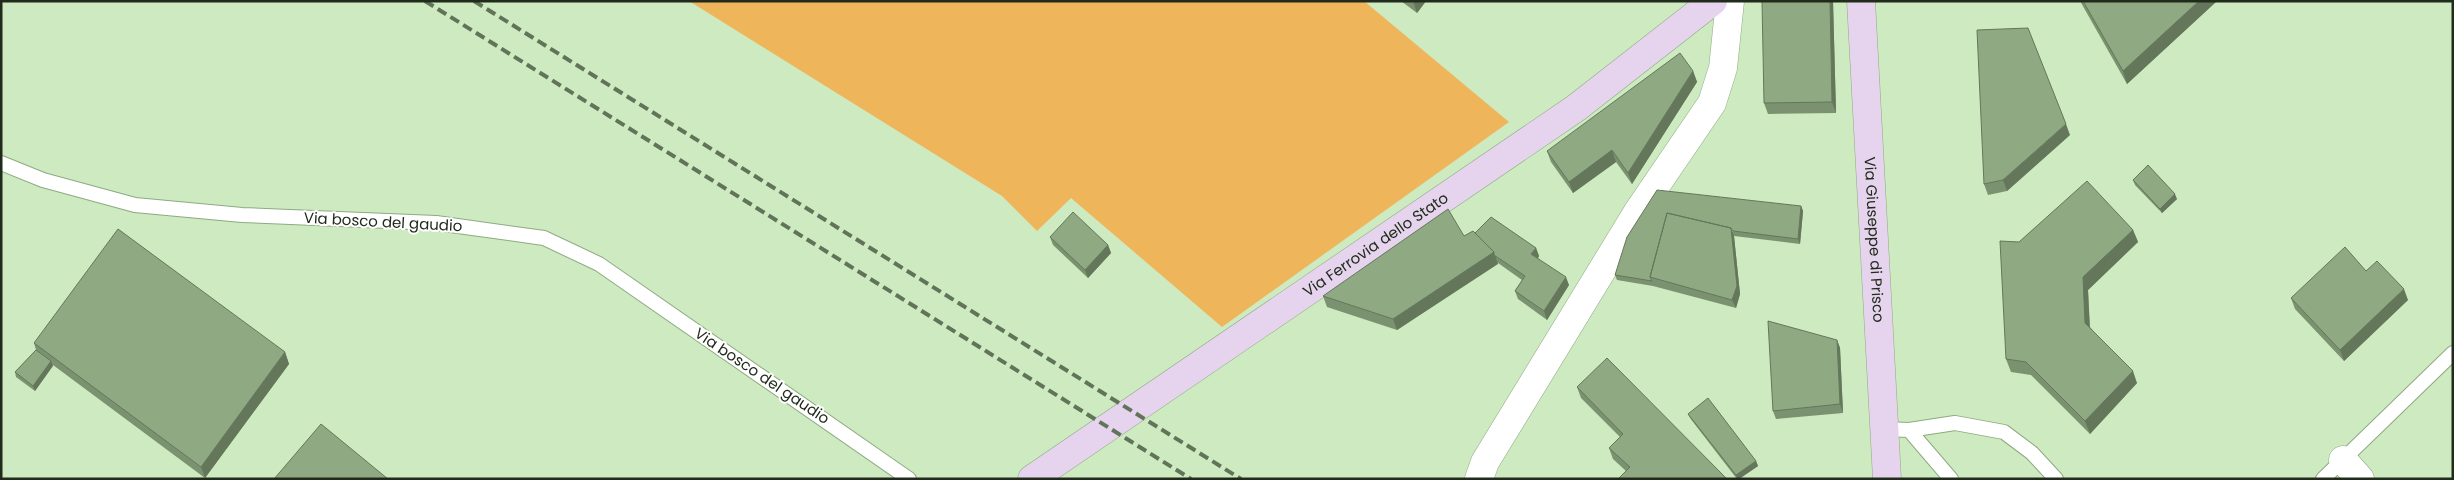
<svg xmlns="http://www.w3.org/2000/svg" width="2454" height="480" font-family="Poppins,sans-serif">
	<rect width="100%" height="100%" fill="#cdeac0"/>
	<path fill="#efb55b" d="M 689,1 L 1364,1 L 1509,122 L 1222,327 L 1071,198 L 1037,231 L 1002,196 Z"/>
	<g fill="none" stroke-linecap="round" stroke-linejoin="round">
		<g stroke="#8eaa82" stroke-width="16">
			<path id="service" d="M 1,163 L 43,180 L 135,205 L 242,215 L 436,223 L 544,238 L 599,264 L 909,479
				M 1883,429 L 1909,430 L 1955,423 L 2004,432 L 2032,453 L 2056,479
				M 1909,430 L 1951,479
				M 2323,479 L 2453,353"/>
		</g>
		<g stroke="#8eaa82" stroke-width="29">
			<path id="minor" d="M 2343,460 L 2360,479
				M 1479,479 L 1485,462 L 1637,213 L 1712,103 L 1723,68 L 1730,1"/>
		</g>
		<g stroke="#8eaa82" stroke-width="29">
			<g id="secondary">
				<path id="s1" d="M 1861,1 L 1887,479"/>
				<path id="s2" d="M 1032,479 L 1576,108 L 1713,1"/>
			</g>
		</g>
		<use href="#service" stroke="#fff" stroke-width="14"/>
		<use href="#minor" stroke="#fff" stroke-width="28"/>
		<use href="#secondary" stroke="#e6d4ee" stroke-width="28"/>
		<path stroke="#617359" stroke-width="4" stroke-dasharray="10 5" stroke-linecap="butt" d="M 425,1 L 1191,479
			M 474,1 L 1241,479"/>
	</g>
	<path fill="#7b9270" d="M 1401,1 L 1426,1 L 1417,13 Z
		M 1833,1 L 1836,113 L 1768,114 L 1764,103 Z
		M 2080,1 L 2217,1 L 2127,84 Z
		M 1693,71 L 1697,82 L 1632,184 L 1616,162 L 1573,193 L 1551,162 L 1547,151 Z
		M 2070,135 L 2007,191 L 1988,195 L 1984,184 Z
		M 2133,180 L 2177,199 L 2162,213 L 2135,185 Z
		M 1801,206 L 1803,211 L 1800,244 L 1734,236 L 1740,294 L 1736,308 L 1653,286 L 1617,280 L 1615,275 Z
		M 2133,230 L 2138,242 L 2088,290 L 2090,327 L 2137,383 L 2090,434 L 2031,375 L 2011,372 L 2006,359 L 2019,242 Z
		M 1475,233 L 1536,248 L 1539,256 L 1538,259 L 1569,285 L 1547,320 L 1518,299 L 1515,291 L 1522,280 L 1498,263 L 1397,330 L 1327,307 L 1323,296 Z
		M 1050,237 L 1108,245 L 1111,253 L 1088,278 L 1053,245 Z
		M 2366,271 L 2408,300 L 2344,361 L 2295,309 L 2291,298 Z
		M 1837,340 L 1840,348 L 1843,413 L 1776,419 L 1773,411 Z
		M 34,343 L 285,352 L 289,364 L 205,478 L 53,365 L 35,391 L 16,377 L 15,372 L 36,350 Z
		M 1577,387 L 1727,479 L 1626,471 L 1613,459 L 1609,448 L 1620,437 L 1581,398 Z
		M 1688,414 L 1756,461 L 1758,466 L 1739,479 L 1737,479 L 1690,418 Z"/>
	<path fill="#64775b" d="M 1413,1 L 1426,1 L 1417,13 Z
		M 1830,1 L 1833,1 L 1836,113 L 1832,102 Z
		M 2199,1 L 2217,1 L 2127,84 L 2123,71 Z
		M 1693,71 L 1697,82 L 1632,184 L 1628,173 Z
		M 2066,124 L 2070,135 L 2007,191 L 2003,180 Z
		M 1612,150 L 1616,162 L 1573,193 L 1569,182 Z
		M 2175,194 L 2177,199 L 2162,213 L 2160,209 Z
		M 1801,206 L 1803,211 L 1800,244 L 1798,239 Z
		M 1731,228 L 1734,236 L 1740,294 L 1736,308 L 1732,300 Z
		M 2133,230 L 2138,242 L 2088,290 L 2090,335 L 2085,323 L 2083,277 Z
		M 1108,245 L 1111,253 L 1088,278 L 1085,270 Z
		M 1536,248 L 1539,256 L 1535,263 L 1531,254 Z
		M 1494,252 L 1498,264 L 1397,330 L 1393,319 Z
		M 1566,277 L 1569,285 L 1547,320 L 1544,311 Z
		M 2404,289 L 2408,300 L 2344,361 L 2340,350 Z
		M 1837,340 L 1840,348 L 1843,413 L 1840,404 Z
		M 285,352 L 289,364 L 205,478 L 201,467 Z
		M 51,361 L 53,366 L 35,391 L 33,386 Z
		M 2133,371 L 2137,383 L 2090,434 L 2085,421 Z
		M 1756,461 L 1758,466 L 1739,479 L 1737,479 L 1736,475 Z"/>
	<path fill="#8faa82" stroke="#64775b" d="M 1762,1 L 1830,1 L 1832,102 L 1764,103 Z
		M 2083,1 L 2199,1 L 2123,71 Z
		M 2028,28 L 2066,124 L 2003,180 L 1984,184 L 1977,30 Z
		M 1680,53 L 1693,71 L 1628,173 L 1612,150 L 1569,182 L 1547,151 Z
		M 2148,165 L 2175,194 L 2160,209 L 2133,180 Z
		M 2087,181 L 2133,230 L 2083,277 L 2085,323 L 2133,371 L 2085,421 L 2026,362 L 2006,359 L 2000,241 L 2019,242 Z
		M 1657,190 L 1801,206 L 1798,239 L 1733,231 L 1731,228 L 1667,213 L 1650,277 L 1652,281 L 1615,275 L 1627,237 Z
		M 1448,209 L 1464,236 L 1473,231 L 1494,252 L 1393,319 L 1323,296 Z
		M 1073,212 L 1108,245 L 1085,270 L 1050,237 Z
		M 1667,213 L 1731,228 L 1737,286 L 1732,300 L 1650,277 Z
		M 1491,217 L 1536,248 L 1531,254 L 1566,277 L 1544,311 L 1515,291 L 1525,276 L 1494,255 L 1494,252 L 1475,233 Z
		M 118,229 L 285,352 L 201,467 L 34,343 Z
		M 2345,247 L 2366,271 L 2377,261 L 2404,289 L 2340,350 L 2291,298 Z
		M 1768,321 L 1837,340 L 1840,404 L 1773,411 Z
		M 36,350 L 51,361 L 33,386 L 15,372 Z
		M 1607,358 L 1727,479 L 1618,479 L 1630,467 L 1609,448 L 1623,434 L 1577,387 Z
		M 1708,398 L 1756,461 L 1736,475 L 1688,414 Z
		M 321,424 L 388,479 L 274,479 Z"/>
	<g text-anchor="middle" stroke-width="4" stroke-linejoin="round" paint-order="stroke">
		<g font-size="15" fill="#202b1b" stroke="#fff">
			<text transform="translate(383 222) rotate(3)" y="5">Via bosco del gaudio</text>
			<text dy="5" stroke="none"><textPath href="#s1" startOffset="239">Via Giuseppe di Prisco</textPath></text>
			<text dy="5" stroke="none"><textPath href="#s2" startOffset="416">Via Ferrovia dello Stato</textPath></text>
			<text transform="translate(762 376) rotate(34)" y="5">Via bosco del gaudio</text>
		</g>
	</g>
	<rect width="2454" height="480" fill="none" stroke="#202b1b" stroke-width="5"/>
</svg>
